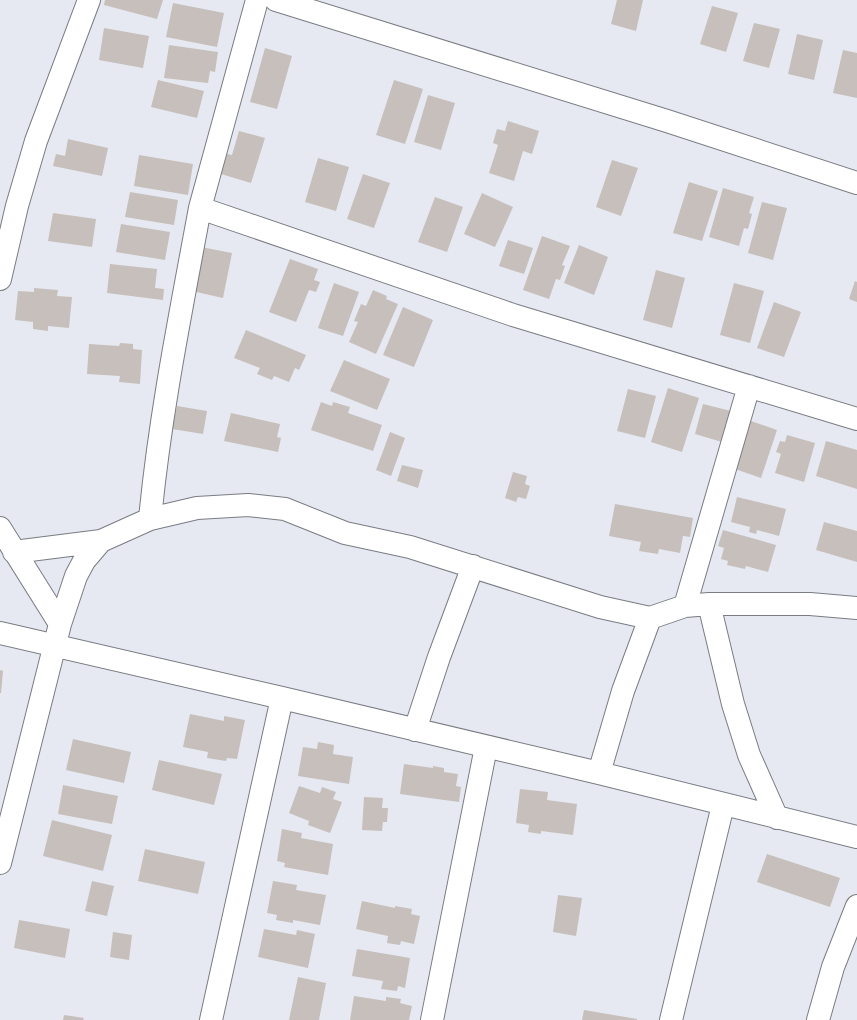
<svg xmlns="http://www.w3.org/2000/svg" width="857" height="1020" font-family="'Alegreya Sans',sans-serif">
	<rect width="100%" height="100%" fill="#e6e9f1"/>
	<path fill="#c7bfbb" d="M 105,0 L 163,0 L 157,19 L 104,5 Z
		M 617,0 L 643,0 L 636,31 L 611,24 Z
		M 173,3 L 224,13 L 217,47 L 166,37 Z
		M 712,6 L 738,13 L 726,52 L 700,44 Z
		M 754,23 L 780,29 L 769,68 L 743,61 Z
		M 104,28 L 149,36 L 143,68 L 99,60 Z
		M 797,34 L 823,40 L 814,80 L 788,74 Z
		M 169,45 L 218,52 L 215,72 L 210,71 L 208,83 L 164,78 Z
		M 265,48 L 292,56 L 277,109 L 250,102 Z
		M 843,50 L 857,53 L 857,98 L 833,93 Z
		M 158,80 L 204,91 L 197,118 L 151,107 Z
		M 394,80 L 423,89 L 405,144 L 376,135 Z
		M 428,95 L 455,103 L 441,150 L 414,142 Z
		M 508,121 L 539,131 L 532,154 L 523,151 L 514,181 L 489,173 L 498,145 L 493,143 L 497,129 L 505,131 Z
		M 239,131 L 265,138 L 251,183 L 221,174 L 227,154 L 232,155 Z
		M 68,139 L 108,148 L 102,176 L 53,166 L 56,154 L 65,156 Z
		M 139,155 L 193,164 L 188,195 L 134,186 Z
		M 318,158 L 349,167 L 336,211 L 305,202 Z
		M 612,160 L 638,168 L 621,216 L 596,207 Z
		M 363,174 L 390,183 L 374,228 L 347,219 Z
		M 689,182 L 718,191 L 702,241 L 673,233 Z
		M 723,188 L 754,197 L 749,213 L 752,214 L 748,229 L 744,228 L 739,246 L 709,237 Z
		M 130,192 L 178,200 L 174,225 L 125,217 Z
		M 482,193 L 513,207 L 495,247 L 464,234 Z
		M 435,197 L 463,207 L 447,252 L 418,242 Z
		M 762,202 L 787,208 L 773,260 L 748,253 Z
		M 53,213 L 96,219 L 92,247 L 48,241 Z
		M 121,224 L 170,232 L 165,260 L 116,252 Z
		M 542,236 L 570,246 L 562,265 L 565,266 L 560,280 L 556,279 L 549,299 L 523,290 Z
		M 508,240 L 533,248 L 524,274 L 499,266 Z
		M 579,245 L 608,257 L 594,295 L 564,283 Z
		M 201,247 L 232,253 L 223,298 L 192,291 Z
		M 290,259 L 318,269 L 314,280 L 320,282 L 316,292 L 309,290 L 296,322 L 269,312 Z
		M 110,264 L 157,269 L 155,288 L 164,289 L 163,300 L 107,293 Z
		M 656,270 L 685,278 L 672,328 L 643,320 Z
		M 855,281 L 857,282 L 857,302 L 849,299 Z
		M 334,283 L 359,292 L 343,336 L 318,328 Z
		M 734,283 L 764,291 L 750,343 L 720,335 Z
		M 34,288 L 58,290 L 57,296 L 72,297 L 69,328 L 48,326 L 48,331 L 33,329 L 33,322 L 15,320 L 18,291 L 34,292 Z
		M 373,290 L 387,296 L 386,299 L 398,304 L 376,354 L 349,342 L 358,322 L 354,321 L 361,304 L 366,306 Z
		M 774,302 L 801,312 L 784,357 L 757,348 Z
		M 403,307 L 433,320 L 414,367 L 383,355 Z
		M 246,330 L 306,355 L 299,370 L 295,368 L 289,382 L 274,376 L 272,380 L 257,374 L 260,368 L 234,358 Z
		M 120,343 L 133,344 L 133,349 L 142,350 L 140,384 L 119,382 L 120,376 L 87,374 L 89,344 L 119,346 Z
		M 344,360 L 390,379 L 377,410 L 330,391 Z
		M 668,388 L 699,398 L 682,452 L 651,442 Z
		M 628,389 L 656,396 L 645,438 L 617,431 Z
		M 321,402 L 332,406 L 333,402 L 350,407 L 348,413 L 382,425 L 373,451 L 311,430 Z
		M 703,404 L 731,411 L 722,442 L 695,434 Z
		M 177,406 L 207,411 L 203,434 L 172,429 Z
		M 231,413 L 280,424 L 277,437 L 281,438 L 278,452 L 224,441 Z
		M 745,419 L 777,430 L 761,478 L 735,469 Z
		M 390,432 L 405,438 L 391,476 L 376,470 Z
		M 787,435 L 815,443 L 804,482 L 775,473 L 781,454 L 776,452 L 780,441 L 785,442 Z
		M 826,441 L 857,450 L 857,489 L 816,476 Z
		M 402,465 L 423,470 L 418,488 L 397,481 Z
		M 513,472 L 527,476 L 525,484 L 530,486 L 526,499 L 518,497 L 516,502 L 505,498 Z
		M 737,497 L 786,509 L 779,536 L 757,530 L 756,534 L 749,532 L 750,527 L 731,522 Z
		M 615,504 L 693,518 L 690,537 L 683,536 L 680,553 L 659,549 L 658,554 L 639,551 L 641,542 L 609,536 Z
		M 824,522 L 857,531 L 857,562 L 816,550 Z
		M 723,530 L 776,545 L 768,572 L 746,566 L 745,569 L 727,565 L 728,561 L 721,559 L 724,548 L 718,546 Z
		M 0,670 L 3,671 L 1,693 L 0,693 Z
		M 190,714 L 224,721 L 224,716 L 245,720 L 237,759 L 227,758 L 226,761 L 207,758 L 208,752 L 183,747 Z
		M 73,739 L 131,752 L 124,783 L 66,770 Z
		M 318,742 L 334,745 L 333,754 L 353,757 L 349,784 L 298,776 L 303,747 L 317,749 Z
		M 159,760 L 222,774 L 214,805 L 152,790 Z
		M 404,764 L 433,768 L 433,766 L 444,768 L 444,772 L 458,774 L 456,786 L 461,787 L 459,802 L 400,794 Z
		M 63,785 L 118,796 L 112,824 L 58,814 Z
		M 299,786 L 320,793 L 322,787 L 336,792 L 333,799 L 342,802 L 330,833 L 308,825 L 309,821 L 289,813 Z
		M 520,789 L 548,792 L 547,800 L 577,804 L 573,835 L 541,831 L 541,834 L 528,832 L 529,825 L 516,823 Z
		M 364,797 L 383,798 L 382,808 L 388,808 L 387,822 L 383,822 L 382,831 L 362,830 Z
		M 52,820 L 112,835 L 103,871 L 43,856 Z
		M 282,829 L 302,833 L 301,838 L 333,844 L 328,875 L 284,867 L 285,863 L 277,861 Z
		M 145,849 L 205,862 L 198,894 L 138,881 Z
		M 767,854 L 840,878 L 830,907 L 757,882 Z
		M 92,881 L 114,886 L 107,916 L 85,911 Z
		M 273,881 L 297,885 L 296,890 L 326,895 L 320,925 L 293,920 L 293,923 L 276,920 L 277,915 L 267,913 Z
		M 558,895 L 582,898 L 576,936 L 553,932 Z
		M 362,901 L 395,908 L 395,906 L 412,909 L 411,914 L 420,916 L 414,944 L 401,941 L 400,945 L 387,943 L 388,936 L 356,929 Z
		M 19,920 L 70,929 L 65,958 L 14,948 Z
		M 264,929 L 296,935 L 297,930 L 315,934 L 308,968 L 258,957 Z
		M 113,932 L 132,935 L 129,960 L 110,957 Z
		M 357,949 L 410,958 L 405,988 L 398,986 L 397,991 L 381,989 L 383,981 L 352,976 Z
		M 298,977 L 326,983 L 319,1020 L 289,1020 Z
		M 354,996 L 386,1001 L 386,997 L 401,999 L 400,1003 L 412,1006 L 409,1020 L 350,1020 Z
		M 584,1010 L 637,1019 L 637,1020 L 582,1020 Z
		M 64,1015 L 84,1018 L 83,1020 L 63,1020 Z"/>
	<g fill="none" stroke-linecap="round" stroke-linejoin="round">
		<g stroke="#797c83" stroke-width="24">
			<path id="minor" d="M 257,0 L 200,208 L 513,315 L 857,419
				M 276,0 L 667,121 L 857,183
				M 0,279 L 17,206 L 36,141 L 89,0
				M 150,519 L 197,508 L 248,505 L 285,509 L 345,533 L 410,547 L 600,607 L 650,618 L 623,691 L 599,773
				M 0,528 L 60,624 L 0,863
				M 14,552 L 101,541
				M 709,604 L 733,704 L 749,755 L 777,818
				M 685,606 L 749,386
				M 650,618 L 685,606 L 709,604 L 810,604 L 857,608
				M 60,624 L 76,576 L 84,561 L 101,541 L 150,519 C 160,414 181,311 200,208
				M 0,633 L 282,698 L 599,773 L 857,837
				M 415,730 L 439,657 L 473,566
				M 211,1020 L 282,698
				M 432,1020 L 486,747
				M 671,1020 L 723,805
				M 818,1020 L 833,967 L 857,906"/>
		</g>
		<use href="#minor" stroke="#fff" stroke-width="22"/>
	</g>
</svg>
